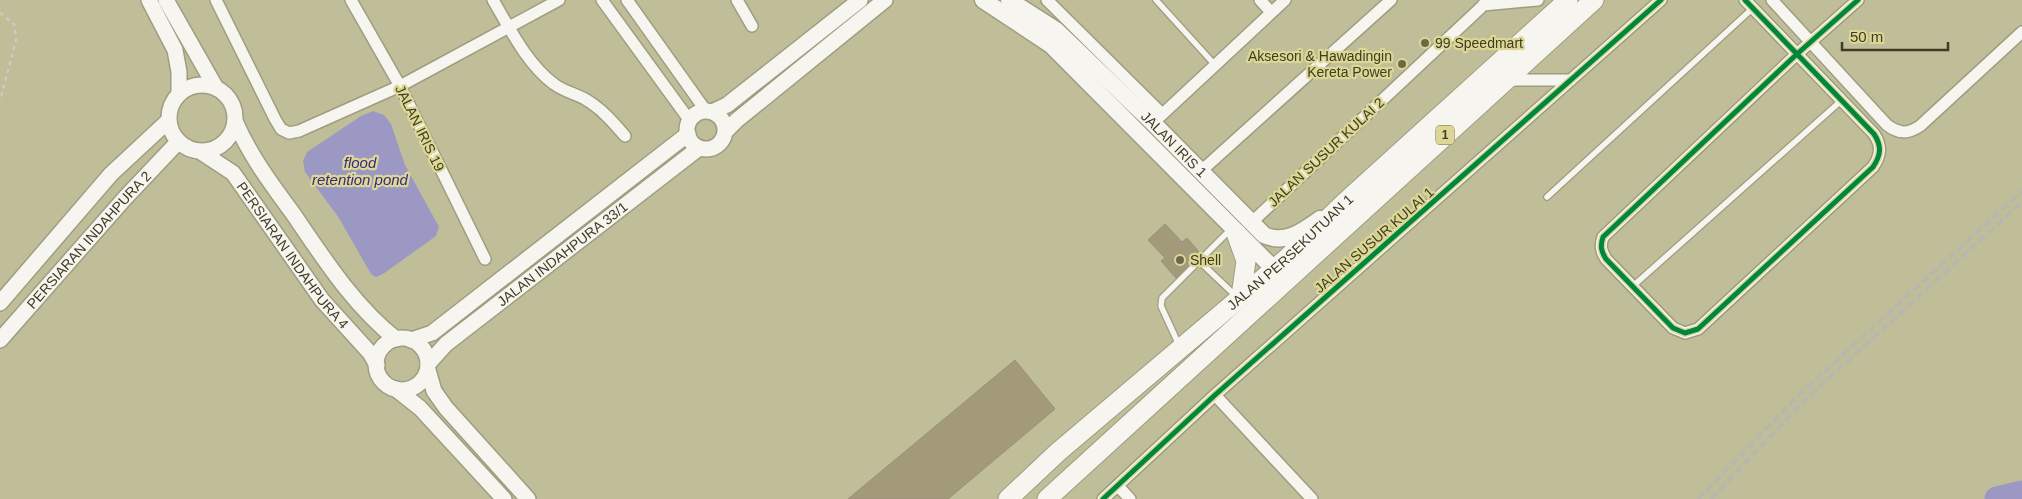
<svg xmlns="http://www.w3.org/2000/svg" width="2022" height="499" font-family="Helvetica,sans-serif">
	<rect width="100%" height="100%" fill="#c0bd99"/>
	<path fill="#9b99c4" d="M 373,111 L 384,115 L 391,124 L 405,165 L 439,227 L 436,236 L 383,274 L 376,277 L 371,274 L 339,218 L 305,172 L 303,161 L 307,152 L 361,116 Z"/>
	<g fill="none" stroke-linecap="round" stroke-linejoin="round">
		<path stroke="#9b99c4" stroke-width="25" d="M 1997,499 L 2022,493"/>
	</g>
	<path fill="#a39a79" stroke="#989175" d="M 1165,224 L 1182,242 L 1187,238 L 1200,253 L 1176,278 L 1161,261 L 1165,258 L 1148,240 Z
		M 1015,360 L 1055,409 L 948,499 L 848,499 Z"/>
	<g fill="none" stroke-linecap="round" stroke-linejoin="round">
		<g stroke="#9f9d80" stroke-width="8">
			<path id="service" d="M 1156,0 L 1215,65
				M 1547,197 L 1753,8
				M 1199,261 L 1237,297
				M 1633,286 L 1842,100
				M 1179,345 L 1161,306 L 1162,298 L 1231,229"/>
		</g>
		<g stroke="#9f9d80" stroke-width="14">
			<path id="minor" d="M 216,0 L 275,119 L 281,129 L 289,133 L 299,131 L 400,86 L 559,0
				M 351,0 L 400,86 L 485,259
				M 493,0 C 510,29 527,64 554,84 C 563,91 576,94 585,99 C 602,109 613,122 625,136
				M 602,0 L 690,121
				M 627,0 L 706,111
				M 737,0 L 752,26
				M 1047,0 L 1162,114
				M 1260,0 L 1271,12
				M 1745,0 L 1874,134 C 1882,146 1881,155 1873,167 L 1698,329 L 1685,333 L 1673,328 L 1606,259 C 1601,251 1600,246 1603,237 L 1797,54 L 1858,0
				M 1772,0 L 1887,125 C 1899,134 1908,134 1920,126 L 2022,32
				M 1483,5 L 1538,0
				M 1505,80 L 1571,80
				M 1153,123 L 1285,0
				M 1200,172 L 1391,0
				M 1251,223 L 1489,0
				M 1215,395 L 1312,499
				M 1118,486 L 1130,499
				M 1103,499 L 1215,395 L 1661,0"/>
		</g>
		<g stroke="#9f9d80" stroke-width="18">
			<g id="tertiary">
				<path d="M 149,0 L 175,50 L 179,72 L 179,94"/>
				<path d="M 166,0 L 216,88"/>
				<circle cx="202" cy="118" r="33"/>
				<circle cx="706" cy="130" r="19"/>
				<path d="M 712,112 L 727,105 L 860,0"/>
				<path d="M 235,121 C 250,156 272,185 294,215 C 324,259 354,306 396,339"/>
				<path d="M 726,131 L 737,120 L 885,0"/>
				<path id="s1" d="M 201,152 L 233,173 L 322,300 L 370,353 L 377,365"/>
				<path d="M 0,303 L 111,174 L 168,121"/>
				<circle cx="402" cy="364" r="26"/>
				<path id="s2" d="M 0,340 L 125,198 L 178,142"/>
				<path d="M 411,340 L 432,333 L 688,134"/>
				<path id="s3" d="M 428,364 L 446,344 L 699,148"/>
				<path d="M 428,370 L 434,391 L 446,408 L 528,499"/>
				<path d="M 396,389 L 420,408 L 504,499"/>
			</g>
		</g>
		<g stroke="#9f9d80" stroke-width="19">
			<g id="secondary">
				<path d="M 983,0 L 1051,45 L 1274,269"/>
				<path id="s4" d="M 1009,0 L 1056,30 L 1153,123 L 1264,235 C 1285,245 1303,231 1320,219"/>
			</g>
		</g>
		<g stroke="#9f9d80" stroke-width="21">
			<g id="trunk">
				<path d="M 1236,233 L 1246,261 L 1241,296"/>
				<path id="s5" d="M 1008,499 L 1058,452 L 1286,259 L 1344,203 L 1568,0"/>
				<path d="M 1047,499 L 1594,0"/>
			</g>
		</g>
		<path stroke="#cdcbc0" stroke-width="2.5" stroke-dasharray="4 4" stroke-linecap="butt" d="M 0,13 L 14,24 L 16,40 L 0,101"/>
		<use href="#service" stroke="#f6f5f0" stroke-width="5.5"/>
		<use href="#minor" stroke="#f6f5f0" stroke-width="11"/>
		<use href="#tertiary" stroke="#f6f5f0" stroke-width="15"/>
		<use href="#secondary" stroke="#f6f5f0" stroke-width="16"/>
		<use href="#trunk" stroke="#f6f5f0" stroke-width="19"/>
		<path stroke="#b8b7ae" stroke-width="4" stroke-dasharray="8 4" stroke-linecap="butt" d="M 1698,499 L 1798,396 L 2022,191
			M 1711,499 L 1805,400 L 2022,202"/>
		<g stroke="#ddd796" stroke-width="8">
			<path id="cycleway" d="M 1745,0 L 1874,134 C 1882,146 1881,155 1873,167 L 1698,329 L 1685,333 L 1673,328 L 1606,259 C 1601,251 1600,246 1603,237 L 1797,54 L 1858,0
				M 1103,499 L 1215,395 L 1661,0"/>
		</g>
		<use href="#cycleway" stroke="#00873e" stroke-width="5"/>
	</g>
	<g fill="#6c694b" stroke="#ddd796" stroke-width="2">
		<circle cx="1425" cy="43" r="5"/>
		<circle cx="1402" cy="64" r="5"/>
		<circle cx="1180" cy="260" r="5"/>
	</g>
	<g text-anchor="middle" stroke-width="4.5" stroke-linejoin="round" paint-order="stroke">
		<rect fill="#ddd796" stroke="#6e6a44" stroke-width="1" x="1436" y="125.5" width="18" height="19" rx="4"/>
		<g font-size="12" font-weight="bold" fill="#3e3c21">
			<text x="1445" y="139">1</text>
		</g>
		<g font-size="14" fill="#3e3c21" stroke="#ddd796" text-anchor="start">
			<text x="1435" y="48">99 Speedmart</text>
			<text x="1392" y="61" text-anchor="end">Aksesori &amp; Hawadingin<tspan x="1392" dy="16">Kereta Power</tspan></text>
			<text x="1190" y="265">Shell</text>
		</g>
		<g font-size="14" fill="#3e3c21" stroke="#ddd796">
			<text transform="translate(420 128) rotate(64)" y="5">JALAN IRIS 19</text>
			<text dy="5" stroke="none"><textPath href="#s4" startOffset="220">JALAN IRIS 1</textPath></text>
			<text transform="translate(1326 152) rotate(-43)" y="5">JALAN SUSUR KULAI 2</text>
			<text transform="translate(1374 240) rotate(-41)" y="5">JALAN SUSUR KULAI 1</text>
			<text dy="5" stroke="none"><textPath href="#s2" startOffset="134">PERSIARAN INDAHPURA 2</textPath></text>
			<text dy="5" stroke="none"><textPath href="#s5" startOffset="375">JALAN PERSEKUTUAN 1</textPath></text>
			<text dy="5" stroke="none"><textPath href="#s1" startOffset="140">PERSIARAN INDAHPURA 4</textPath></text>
			<text dy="5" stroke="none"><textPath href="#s3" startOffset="174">JALAN INDAHPURA 33/1</textPath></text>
		</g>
		<g font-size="15" font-style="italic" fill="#382983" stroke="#ddd796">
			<text x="360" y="168">flood<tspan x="360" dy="17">retention pond</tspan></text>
		</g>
	</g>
	<path d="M1842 42v8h106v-8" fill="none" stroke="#3e3c21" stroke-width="2.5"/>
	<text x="1850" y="42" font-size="15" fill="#3e3c21" stroke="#ddd796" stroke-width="4" paint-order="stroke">50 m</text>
</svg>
